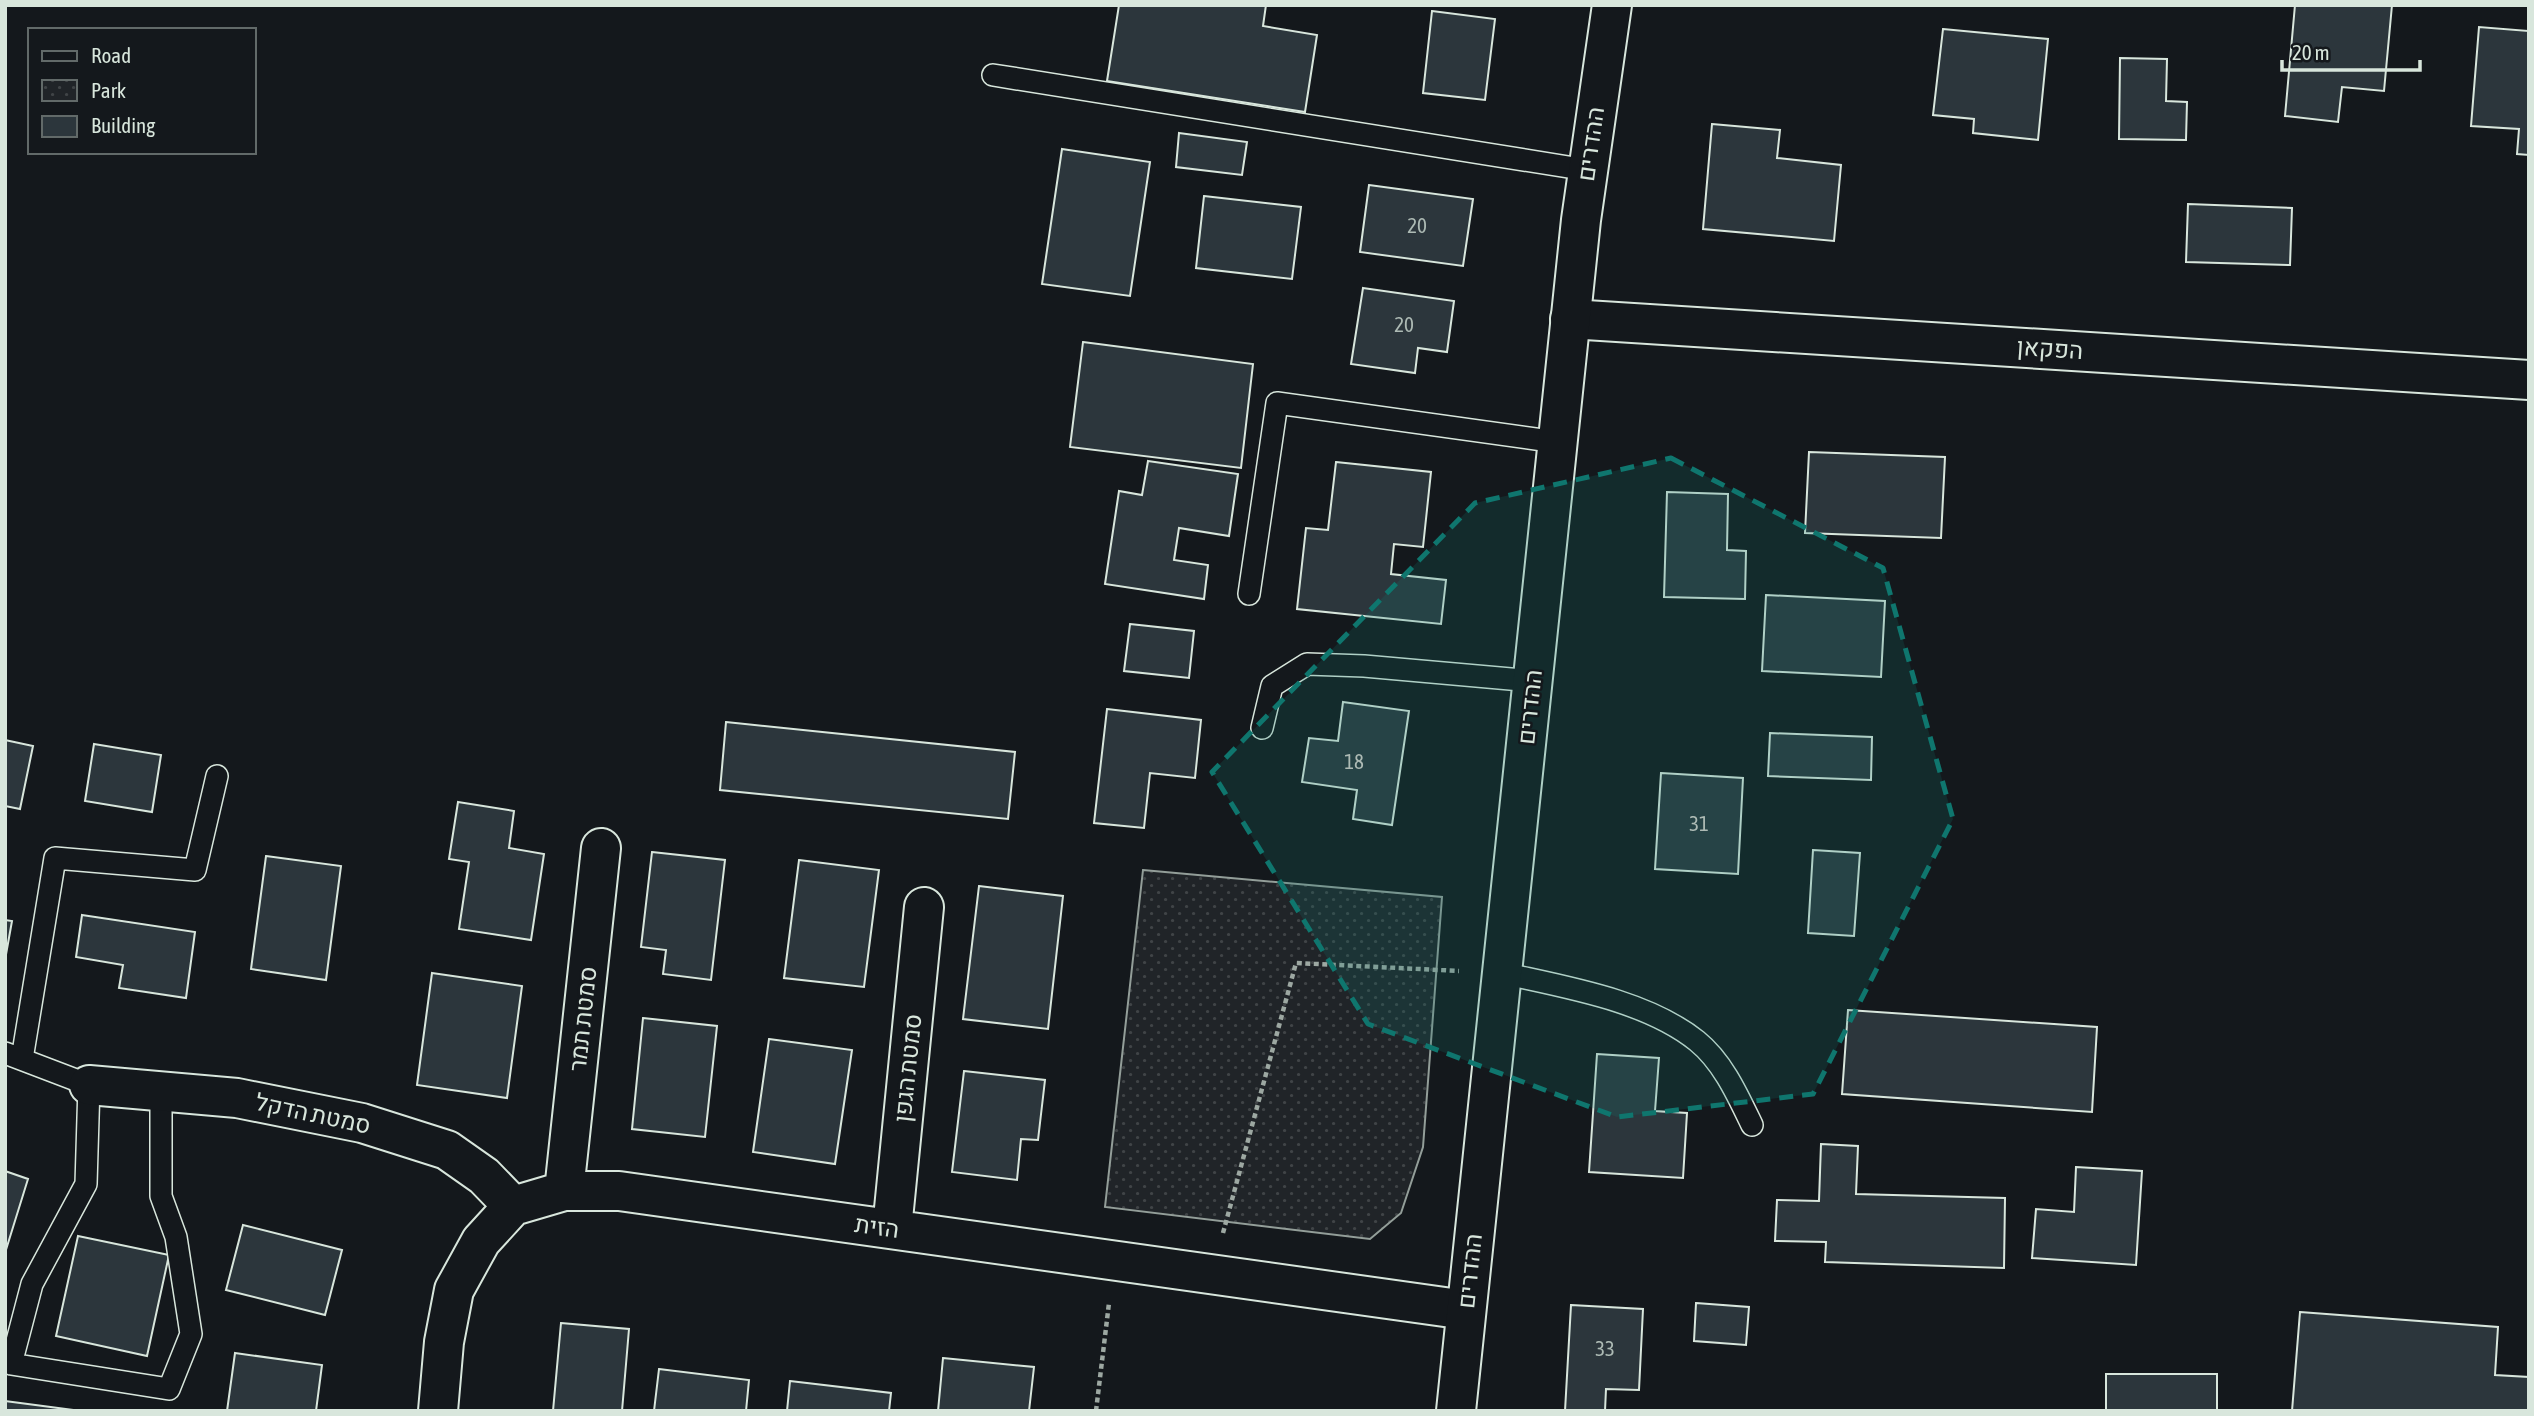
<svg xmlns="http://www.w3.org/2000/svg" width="2534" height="1416" font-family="'Asap Condensed',Heebo,sans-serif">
	<defs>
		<pattern id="park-dots" width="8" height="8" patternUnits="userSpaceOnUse" patternTransform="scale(1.75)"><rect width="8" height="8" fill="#202428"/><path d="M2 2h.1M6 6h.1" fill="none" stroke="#404447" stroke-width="1.8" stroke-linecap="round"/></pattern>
	</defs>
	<rect width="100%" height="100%" fill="#14181c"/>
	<path fill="url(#park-dots)" stroke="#939e99" stroke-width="2" d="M 1143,870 L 1442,897 L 1423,1147 L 1401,1213 L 1370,1239 L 1105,1207 Z"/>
	<path fill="#2c363c" stroke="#d8e6dc" stroke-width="2" d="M 1119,5 L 1266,5 L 1263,26 L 1317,35 L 1305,112 L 1107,81 Z
		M 2295,5 L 2392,5 L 2384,91 L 2342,87 L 2338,122 L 2285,116 Z
		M 1432,11 L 1495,19 L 1485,100 L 1423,93 Z
		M 2529,26 L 2529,155 L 2517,154 L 2519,129 L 2471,126 L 2479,27 L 2528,31 Z
		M 1943,29 L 2048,39 L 2038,140 L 1973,133 L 1974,119 L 1933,115 Z
		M 2120,58 L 2167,59 L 2166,101 L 2187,102 L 2186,140 L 2119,139 Z
		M 1712,124 L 1780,130 L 1777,158 L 1841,165 L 1834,241 L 1703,229 Z
		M 1179,133 L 1247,142 L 1242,175 L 1176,167 Z
		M 1062,149 L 1150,162 L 1130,296 L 1042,284 Z
		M 1369,185 L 1473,199 L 1463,266 L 1360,252 Z
		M 1204,196 L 1301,207 L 1292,279 L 1196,268 Z
		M 2188,204 L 2292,208 L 2290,265 L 2186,262 Z
		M 1363,288 L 1454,301 L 1447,352 L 1418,348 L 1415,373 L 1351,364 Z
		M 1083,342 L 1253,364 L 1241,468 L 1070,447 Z
		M 1809,452 L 1945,457 L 1941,538 L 1805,533 Z
		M 1148,461 L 1238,474 L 1229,536 L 1179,528 L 1174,560 L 1208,565 L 1204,599 L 1105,584 L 1119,491 L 1142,495 Z
		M 1336,462 L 1431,472 L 1423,547 L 1394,544 L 1391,574 L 1446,580 L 1441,624 L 1297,609 L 1306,528 L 1328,530 Z
		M 1667,492 L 1728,494 L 1727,550 L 1746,551 L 1745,599 L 1664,597 Z
		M 1766,595 L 1885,601 L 1881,677 L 1762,671 Z
		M 1130,624 L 1194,631 L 1189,678 L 1124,671 Z
		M 1343,702 L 1409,711 L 1392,825 L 1353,819 L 1357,790 L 1302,782 L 1309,738 L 1338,741 Z
		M 1107,709 L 1201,720 L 1195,778 L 1150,773 L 1144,828 L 1094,823 Z
		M 726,722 L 1015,752 L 1008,819 L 720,790 Z
		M 1770,733 L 1872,737 L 1871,780 L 1768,776 Z
		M 5,740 L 33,746 L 20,809 L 5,806 Z
		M 94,744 L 161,755 L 152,812 L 85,801 Z
		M 1661,773 L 1743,778 L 1738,874 L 1655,869 Z
		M 458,802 L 514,811 L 509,848 L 544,854 L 531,940 L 459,929 L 469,862 L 449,859 Z
		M 1813,850 L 1860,853 L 1854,936 L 1808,933 Z
		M 652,852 L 725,860 L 711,980 L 663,974 L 666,950 L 641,947 Z
		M 266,856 L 341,866 L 326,980 L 251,969 Z
		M 799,860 L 879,870 L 864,987 L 784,978 Z
		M 979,886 L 1063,896 L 1048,1029 L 963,1019 Z
		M 82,915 L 195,932 L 186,998 L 119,988 L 123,965 L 76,957 Z
		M 5,920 L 12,921 L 5,960 Z
		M 432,973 L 522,986 L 507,1098 L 417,1085 Z
		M 1848,1010 L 2097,1027 L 2092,1112 L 1842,1094 Z
		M 643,1018 L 717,1026 L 705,1137 L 632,1129 Z
		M 769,1039 L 852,1050 L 835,1164 L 753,1152 Z
		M 1597,1054 L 1659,1058 L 1655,1111 L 1687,1113 L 1683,1178 L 1589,1172 Z
		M 964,1071 L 1045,1080 L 1038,1140 L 1021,1139 L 1017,1180 L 952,1172 Z
		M 1821,1144 L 1858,1146 L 1856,1194 L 2005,1198 L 2004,1268 L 1825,1262 L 1826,1242 L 1775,1241 L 1777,1200 L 1819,1201 Z
		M 2076,1167 L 2142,1171 L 2136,1265 L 2032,1258 L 2036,1209 L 2074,1212 Z
		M 5,1171 L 28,1179 L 5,1253 Z
		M 243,1225 L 342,1250 L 325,1315 L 226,1290 Z
		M 78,1236 L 169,1255 L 147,1356 L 56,1336 Z
		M 1696,1303 L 1749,1307 L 1746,1345 L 1694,1341 Z
		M 1571,1305 L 1643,1309 L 1639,1390 L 1606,1389 L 1605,1411 L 1565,1411 Z
		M 2300,1312 L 2498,1327 L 2495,1375 L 2529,1377 L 2529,1411 L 2292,1411 Z
		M 561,1323 L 629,1329 L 622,1411 L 553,1411 Z
		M 235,1353 L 322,1365 L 316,1411 L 227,1411 Z
		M 943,1358 L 1034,1367 L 1029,1411 L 938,1411 Z
		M 659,1369 L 749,1380 L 746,1411 L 654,1411 Z
		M 2106,1374 L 2217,1374 L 2217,1411 L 2106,1411 Z
		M 790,1381 L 891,1393 L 889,1411 L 787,1411 Z
		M 5,1401 L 81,1411 L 5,1411 Z"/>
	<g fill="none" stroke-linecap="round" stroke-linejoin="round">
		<g stroke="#d8e6dc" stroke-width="24">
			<path id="service" d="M 993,75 L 1587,170
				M 1249,594 L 1277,403 L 1557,442
				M 1262,728 L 1272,686 L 1307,664 L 1364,666 L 1533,681
				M 1502,973 C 1564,987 1646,1000 1697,1041 C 1723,1062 1738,1096 1752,1125
				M 5,1053 L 89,1085 L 86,1184 L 32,1284 L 11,1364 L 169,1389 L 191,1334 L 176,1237 L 161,1196 L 161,1091
				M 22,1059 L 55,858 L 195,870 L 217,776"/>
		</g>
		<g stroke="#d8e6dc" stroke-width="42">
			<path id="minor" d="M 1570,319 L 2529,380
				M 89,1085 L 237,1098 L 362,1123 L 447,1150 L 484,1176 L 513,1206
				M 564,1191 L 601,848
				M 892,1229 L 924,907
				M 438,1411 L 444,1342 L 454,1290 L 481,1241 L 513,1206 L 564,1191 L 619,1191 L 1466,1310"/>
		</g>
		<g stroke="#d8e6dc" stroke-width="42">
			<path id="tertiary" d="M 1456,1411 L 1581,220 L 1612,5"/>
		</g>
		<path stroke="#9da8a2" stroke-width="4.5" stroke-dasharray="5 3.5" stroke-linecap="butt" d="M 1223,1233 L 1296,963 L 1459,971
			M 1096,1411 L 1109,1303"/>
		<use href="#service" stroke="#14181c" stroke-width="21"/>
		<use href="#minor" stroke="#14181c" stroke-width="38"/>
		<use href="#tertiary" stroke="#14181c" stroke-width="38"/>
	</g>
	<path fill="#0f766e" fill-opacity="0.2" stroke="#0f766e" stroke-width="5" stroke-dasharray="14 9" stroke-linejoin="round" d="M 1671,458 L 1883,568 L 1953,819 L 1813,1094 L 1617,1117 L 1368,1024 L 1212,772 L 1475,503 Z"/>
	<g text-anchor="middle" stroke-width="5" stroke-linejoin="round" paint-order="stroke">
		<g font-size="21" fill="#adbab4">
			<text x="1417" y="233">20</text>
			<text x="1404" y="332">20</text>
			<text x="1354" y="769">18</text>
			<text x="1699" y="831">31</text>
			<text x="1605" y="1356">33</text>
		</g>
		<g font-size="24" fill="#d8e6dc" stroke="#14181c">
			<text transform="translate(1591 144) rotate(-82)" y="8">ההדרים</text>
			<text transform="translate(2050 349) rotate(4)" y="8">הפקאן</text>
			<text transform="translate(1530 707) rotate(-84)" y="8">ההדרים</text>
			<text transform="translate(583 1019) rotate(-84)" y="8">סמטת תמר</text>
			<text transform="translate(908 1068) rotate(-84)" y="8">סמטת הגפן</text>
			<text transform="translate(313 1114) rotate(12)" y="8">סמטת הדקל</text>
			<text transform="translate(877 1227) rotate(8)" y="8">הזית</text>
			<text transform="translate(1470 1271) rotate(-84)" y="8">ההדרים</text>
		</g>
	</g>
	<rect width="2534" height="1416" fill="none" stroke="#d8e6dc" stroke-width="14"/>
	<rect x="28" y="28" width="228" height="126" fill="#14181c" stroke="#626a69" stroke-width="2"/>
	<rect x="42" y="51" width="35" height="10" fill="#14181c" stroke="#626a69" stroke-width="2"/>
	<text x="91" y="63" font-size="21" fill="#d8e6dc">Road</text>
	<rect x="42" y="80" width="35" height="21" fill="url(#park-dots)" stroke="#626a69" stroke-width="2"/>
	<text x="91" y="98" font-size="21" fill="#d8e6dc">Park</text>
	<rect x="42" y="116" width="35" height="21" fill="#2c363c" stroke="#626a69" stroke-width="2"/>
	<text x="91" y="133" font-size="21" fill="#d8e6dc">Building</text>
	<path d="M2282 60v10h138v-10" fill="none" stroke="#d8e6dc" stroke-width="3.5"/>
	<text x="2292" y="60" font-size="21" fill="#d8e6dc" stroke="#14181c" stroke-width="5" paint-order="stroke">20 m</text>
</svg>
